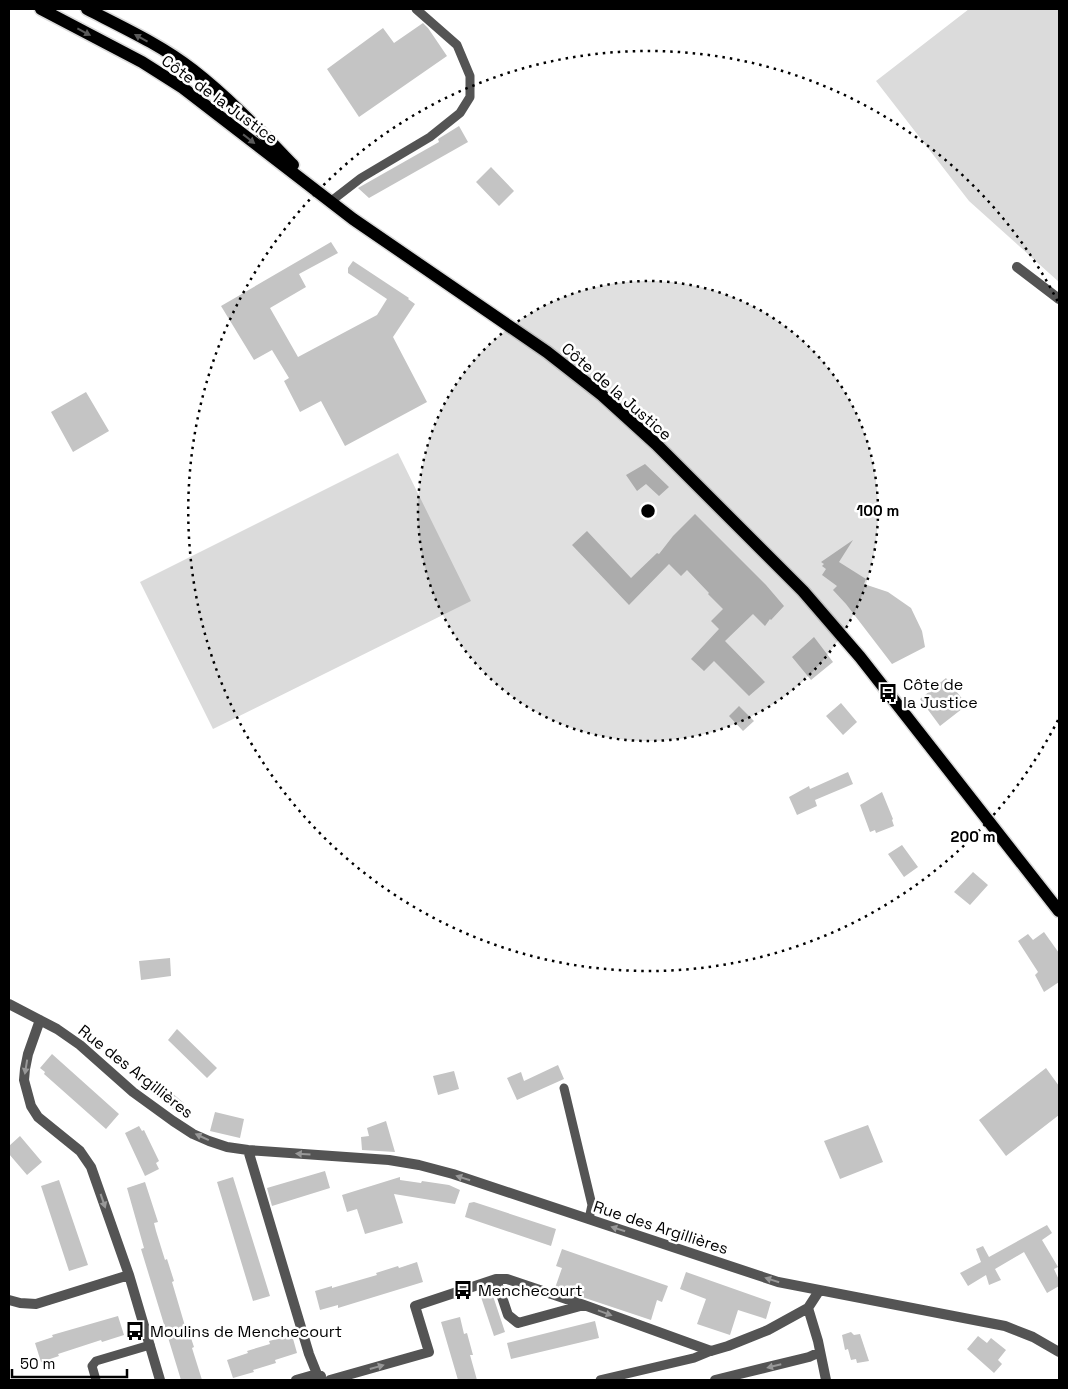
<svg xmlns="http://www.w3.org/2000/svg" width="1068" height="1389" font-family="'Space Grotesk',sans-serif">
	<rect width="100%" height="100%" fill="#fff"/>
	<path fill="#dbdbdb" d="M 969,9 L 1059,9 L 1059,282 L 969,201 L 876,81 Z
		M 398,453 L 471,601 L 213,729 L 140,582 Z"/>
	<path fill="#c4c4c4" d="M 423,23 L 428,28 L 447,56 L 359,117 L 327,69 L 383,28 L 394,43 Z
		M 459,126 L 468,142 L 369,198 L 358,188 L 439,142 L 438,139 Z
		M 491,167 L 514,191 L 499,206 L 476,182 Z
		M 331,242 L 338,253 L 299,274 L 306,287 L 270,308 L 298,357 L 377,315 L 387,299 L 348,273 L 348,268 L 353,261 L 409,298 L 408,299 L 415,304 L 393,337 L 427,402 L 345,446 L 321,401 L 300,412 L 284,381 L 289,378 L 272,350 L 254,360 L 221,306 Z
		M 86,392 L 109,431 L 73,452 L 51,412 Z
		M 645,464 L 669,487 L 659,496 L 646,484 L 637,491 L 626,475 Z
		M 695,514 L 766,585 L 784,606 L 771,620 L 770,619 L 765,626 L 753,614 L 725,641 L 765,682 L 749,696 L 714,661 L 704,671 L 691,659 L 719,629 L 711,621 L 723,609 L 708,594 L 709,593 L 687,570 L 681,576 L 669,564 L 629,605 L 572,545 L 587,531 L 631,578 L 657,553 L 659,554 L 673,536 Z
		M 853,540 L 839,562 L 866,579 L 864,584 L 888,592 L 911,608 L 922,631 L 925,647 L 892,664 L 846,604 L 833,590 L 837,586 L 822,575 L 826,569 L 822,566 L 824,564 L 821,562 Z
		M 814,637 L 833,662 L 811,680 L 792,657 Z
		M 946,678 L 967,705 L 940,726 L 920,699 Z
		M 841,703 L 857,722 L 843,735 L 826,716 Z
		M 739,706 L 754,721 L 743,731 L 729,716 Z
		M 848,772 L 853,784 L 815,800 L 817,806 L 797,815 L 789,797 L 809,786 L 810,789 Z
		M 882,792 L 893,819 L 892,820 L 894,826 L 876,833 L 875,830 L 870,832 L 860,805 Z
		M 902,845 L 918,867 L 904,877 L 888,854 Z
		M 973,872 L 988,885 L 970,905 L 954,892 Z
		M 1044,932 L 1059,953 L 1059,982 L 1044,992 L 1035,975 L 1038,972 L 1018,941 L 1028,934 L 1033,940 Z
		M 170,958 L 171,976 L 141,980 L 139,961 Z
		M 177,1029 L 217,1068 L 207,1078 L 168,1040 Z
		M 52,1054 L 119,1114 L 106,1129 L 44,1074 L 45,1072 L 40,1068 Z
		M 558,1065 L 564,1079 L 517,1100 L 507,1078 L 521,1072 L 524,1081 Z
		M 1046,1068 L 1059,1086 L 1059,1115 L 1006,1156 L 979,1120 Z
		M 454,1071 L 459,1089 L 438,1095 L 433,1076 Z
		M 162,1085 L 184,1103 L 177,1112 L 154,1095 Z
		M 215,1112 L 244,1119 L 240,1138 L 210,1131 Z
		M 386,1121 L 395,1152 L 362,1150 L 361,1137 L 369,1136 L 367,1128 Z
		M 868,1125 L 883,1162 L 840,1179 L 824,1141 Z
		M 139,1126 L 142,1131 L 144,1130 L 159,1161 L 156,1163 L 159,1169 L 145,1176 L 125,1133 Z
		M 20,1136 L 42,1162 L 27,1175 L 9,1154 L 9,1146 Z
		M 325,1171 L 330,1188 L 272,1206 L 267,1188 Z
		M 233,1177 L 270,1296 L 253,1301 L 217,1182 Z
		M 400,1177 L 400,1180 L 421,1183 L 422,1181 L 449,1185 L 460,1190 L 455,1204 L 394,1194 L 403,1223 L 365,1234 L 357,1209 L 347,1212 L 342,1195 Z
		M 59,1180 L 88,1265 L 69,1271 L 41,1186 Z
		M 145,1182 L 158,1222 L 154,1223 L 156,1231 L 165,1260 L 167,1259 L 174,1281 L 172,1282 L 185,1326 L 187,1326 L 194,1347 L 192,1348 L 202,1380 L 181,1380 L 141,1249 L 144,1248 L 127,1188 Z
		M 474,1202 L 556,1229 L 551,1246 L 465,1217 L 469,1203 Z
		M 1047,1225 L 1052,1233 L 1042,1240 L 1058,1267 L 1054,1269 L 1059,1280 L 1059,1286 L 1047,1293 L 1024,1252 L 995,1269 L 1001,1280 L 989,1285 L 986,1275 L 968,1286 L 960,1273 L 981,1262 L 976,1249 L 983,1246 L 989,1257 Z
		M 562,1249 L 668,1286 L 662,1302 L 657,1300 L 651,1320 L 555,1288 L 562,1268 L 556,1266 Z
		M 417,1262 L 423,1282 L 338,1308 L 338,1305 L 320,1310 L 315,1291 L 332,1286 L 332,1288 L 377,1275 L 376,1273 L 398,1266 L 399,1268 Z
		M 686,1272 L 771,1302 L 766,1319 L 738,1310 L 730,1335 L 697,1324 L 706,1299 L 680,1289 Z
		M 491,1290 L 505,1332 L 494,1336 L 480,1294 Z
		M 118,1316 L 124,1335 L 102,1342 L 101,1340 L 58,1354 L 59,1356 L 41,1362 L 35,1343 L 53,1337 L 52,1335 Z
		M 460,1317 L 464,1334 L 467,1333 L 473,1355 L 470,1355 L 477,1380 L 458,1380 L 446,1339 L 441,1322 Z
		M 595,1321 L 599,1338 L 511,1359 L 507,1343 Z
		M 851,1332 L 854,1335 L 860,1334 L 869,1361 L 857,1363 L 856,1359 L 851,1360 L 848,1349 L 845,1350 L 842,1335 Z
		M 292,1335 L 297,1353 L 275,1360 L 276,1363 L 253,1370 L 254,1372 L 233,1378 L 227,1360 L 248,1353 L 247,1351 L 270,1344 L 269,1341 Z
		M 978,1336 L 987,1343 L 991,1338 L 1006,1350 L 998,1360 L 1002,1364 L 994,1373 L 967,1349 Z"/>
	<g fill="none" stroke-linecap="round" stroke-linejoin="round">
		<g stroke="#dbdbdb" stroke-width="15">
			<path id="primary" d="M 41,9 L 142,62 L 183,88 L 353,219 L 547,352 L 602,395 L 656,444 L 803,591 L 860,657 L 1059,911
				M 87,9 C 122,27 163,46 193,70 C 229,98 261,132 293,165"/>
		</g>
		<path stroke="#545454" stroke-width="9" d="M 330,202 L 361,178 L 430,137 L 460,113 L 470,97 L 470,76 L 457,45 L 416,9
			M 564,1088 L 592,1205 L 589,1219
			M 96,1380 L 92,1366 L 96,1361 L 150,1345
			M 600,1380 L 694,1358 L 711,1351"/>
		<path stroke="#545454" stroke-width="10" d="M 1017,267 L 1059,299
			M 9,1004 L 57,1029 L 80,1045 L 133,1092 L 173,1121 L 193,1134 L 209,1141 L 227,1147 L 248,1150 L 389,1160 L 419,1165 L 453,1174 L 778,1282 L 1005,1326 L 1033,1337 L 1059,1352
			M 40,1020 L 28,1054 L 25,1069 L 24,1080 L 31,1106 L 38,1117 L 80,1151 L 91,1167 L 129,1275 L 160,1380
			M 248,1150 L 309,1354 L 317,1374
			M 496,1279 L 508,1315 L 518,1323 L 584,1305
			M 9,1300 L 20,1303 L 36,1304 L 129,1275
			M 808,1308 L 818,1341 L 826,1380
			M 296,1380 L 317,1374 L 321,1376
			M 330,1380 L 429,1352 L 415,1306 L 496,1279 L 507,1279 L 584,1305 L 711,1351 L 728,1346 L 768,1330 L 808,1308 L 819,1291
			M 715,1380 L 809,1357 L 820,1352"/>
		<use href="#primary" stroke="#000" stroke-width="12"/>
	</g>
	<defs><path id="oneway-solid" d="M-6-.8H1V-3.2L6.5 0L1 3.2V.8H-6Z" transform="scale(1.25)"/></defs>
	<g fill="#595959">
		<use href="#oneway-solid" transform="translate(84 32) rotate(28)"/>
		<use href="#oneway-solid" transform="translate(141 38) rotate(-151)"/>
		<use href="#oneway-solid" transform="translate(249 139) rotate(38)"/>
	</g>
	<g fill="#989898">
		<use href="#oneway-solid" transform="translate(26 1067) rotate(99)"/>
		<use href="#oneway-solid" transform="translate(202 1137) rotate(-155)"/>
		<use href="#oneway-solid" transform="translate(303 1154) rotate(-176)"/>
		<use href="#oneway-solid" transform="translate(463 1178) rotate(-162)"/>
		<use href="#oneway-solid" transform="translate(103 1201) rotate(71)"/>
		<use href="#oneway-solid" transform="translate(618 1229) rotate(-162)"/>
		<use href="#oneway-solid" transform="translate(772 1280) rotate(-163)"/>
		<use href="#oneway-solid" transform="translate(605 1313) rotate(20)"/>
		<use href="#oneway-solid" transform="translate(774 1366) rotate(166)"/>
		<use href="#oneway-solid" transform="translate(377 1367) rotate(-16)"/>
	</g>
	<circle cx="648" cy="511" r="230" fill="#000" fill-opacity=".12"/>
	<g fill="none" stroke="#000" stroke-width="2.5" stroke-dasharray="2.5 5">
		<circle cx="648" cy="511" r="230"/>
		<path d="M1058 720A460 460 0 1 1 1058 302"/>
	</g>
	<defs>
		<g id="bus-bare" transform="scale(1.5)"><path d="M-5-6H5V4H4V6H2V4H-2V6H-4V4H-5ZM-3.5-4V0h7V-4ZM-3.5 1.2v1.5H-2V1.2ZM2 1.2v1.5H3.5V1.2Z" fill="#000" stroke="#fff" stroke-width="2.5" paint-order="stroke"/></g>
	</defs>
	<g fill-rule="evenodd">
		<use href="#bus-bare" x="888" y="693"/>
		<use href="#bus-bare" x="463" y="1290"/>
		<use href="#bus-bare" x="135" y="1331"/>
	</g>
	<g text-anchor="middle" stroke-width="5" stroke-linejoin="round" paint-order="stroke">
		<g font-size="16" fill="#000" stroke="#fff">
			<text transform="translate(220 99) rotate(36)" y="6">Côte de la Justice</text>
			<text transform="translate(617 391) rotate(41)" y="6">Côte de la Justice</text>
			<text transform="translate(136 1071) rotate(38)" y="6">Rue des Argillières</text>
			<text transform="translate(661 1227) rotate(18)" y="6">Rue des Argillières</text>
		</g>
		<g font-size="16" fill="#000" stroke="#fff" text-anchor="start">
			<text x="903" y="690">Côte de<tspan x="903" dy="18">la Justice</tspan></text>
			<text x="478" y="1296">Menchecourt</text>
			<text x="150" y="1337">Moulins de Menchecourt</text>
		</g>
	</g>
	<circle cx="648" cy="511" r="8" fill="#000" stroke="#fff" stroke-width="2.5"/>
	<g font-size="15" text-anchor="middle" font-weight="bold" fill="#000" stroke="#fff" stroke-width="5" stroke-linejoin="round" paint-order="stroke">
		<text x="878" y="516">100 m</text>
		<text x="973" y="842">200 m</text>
	</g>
	<rect width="1068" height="1389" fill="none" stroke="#000000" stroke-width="20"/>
	<path d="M12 1369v8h115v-8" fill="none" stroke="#000000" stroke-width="2.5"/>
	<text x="20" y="1369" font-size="15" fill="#000000" stroke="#ffffff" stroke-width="4" paint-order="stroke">50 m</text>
</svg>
